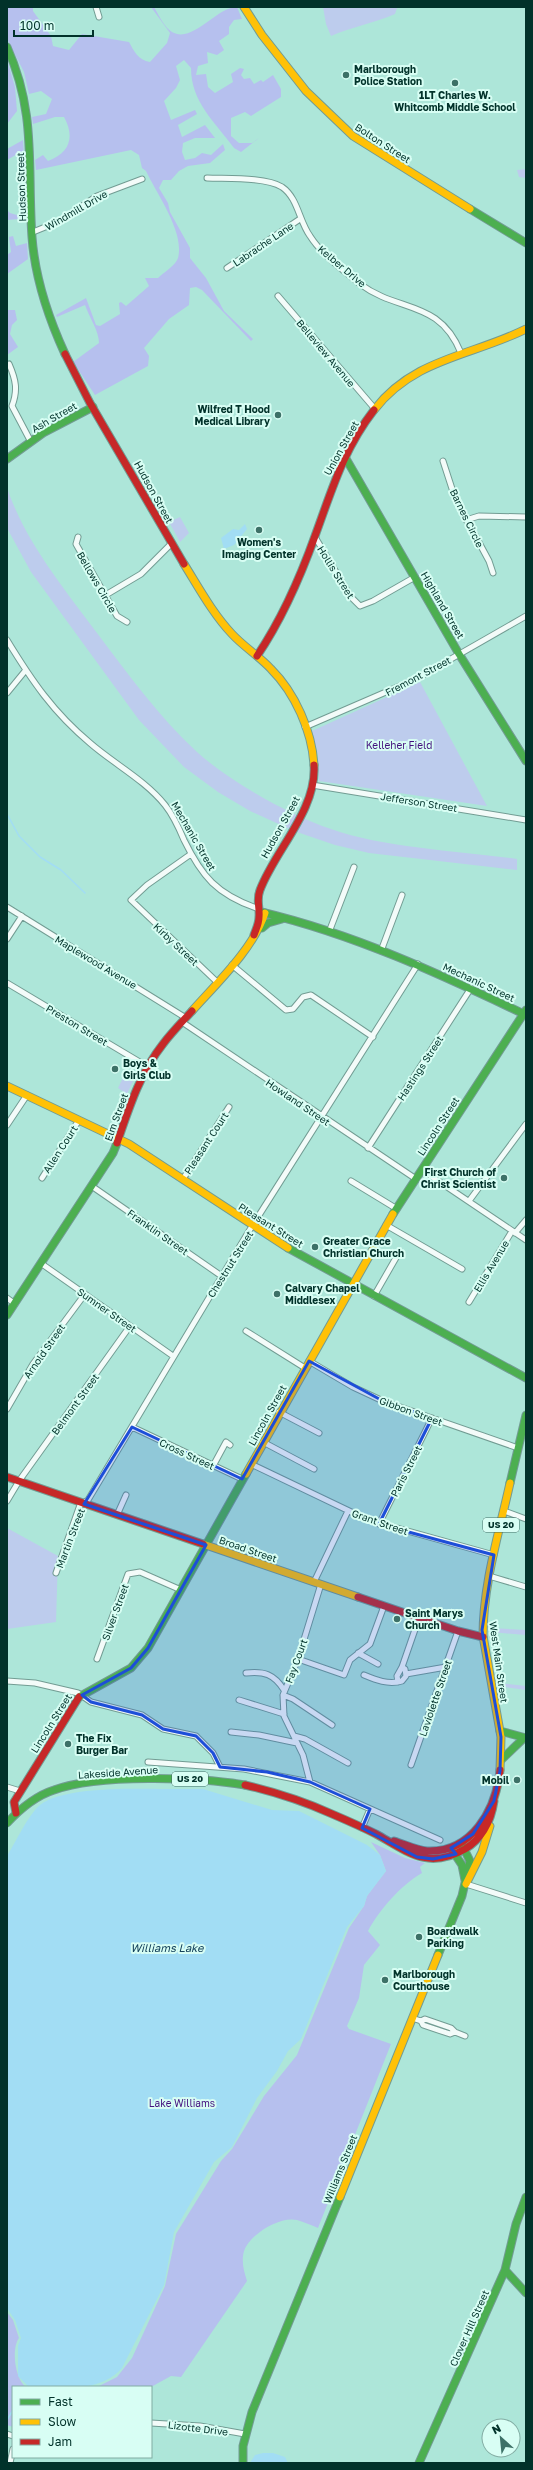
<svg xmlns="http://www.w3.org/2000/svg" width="533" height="2470" font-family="'Golos Text',sans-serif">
	<rect width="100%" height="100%" fill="#ade6d9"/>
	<path fill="#bdcced" d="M 323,7 L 397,7 L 397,8 L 395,14 C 374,23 352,27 331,36 L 326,24 Z
		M 526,169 L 526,178 L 519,177 L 517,170 Z
		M 7,488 C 26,543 63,587 97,633 C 128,674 159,717 197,752 C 229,781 289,815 331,829 C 384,848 460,851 517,859 L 517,870 L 369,853 L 335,845 L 294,831 L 250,811 L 218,792 L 184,767 L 139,720 L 31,572 L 7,528 Z
		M 180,517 L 189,533 L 180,542 L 169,522 Z
		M 420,682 L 487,806 L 319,781 L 318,755 L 312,731 Z
		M 126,1072 L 135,1077 L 127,1094 L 118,1088 Z
		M 7,1528 L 58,1556 L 56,1622 L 7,1629 Z
		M 490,1628 L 526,1630 L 526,1635 L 490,1632 Z
		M 498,1683 L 526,1686 L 526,1690 L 498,1686 Z"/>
	<path fill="#b6c0ee" d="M 7,7 L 33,7 L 33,11 L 51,36 L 53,46 L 69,50 L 82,34 L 129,42 C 134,51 138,60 150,62 L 167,43 L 170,33 L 151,7 L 154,7 C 158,14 165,28 172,32 C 193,44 216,7 237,7 L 242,19 L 234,20 L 229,27 L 229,34 L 219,41 L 224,50 L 217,55 L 207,52 L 208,63 L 198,66 L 196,75 L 206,74 L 208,87 L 215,93 L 233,82 L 231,74 L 240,68 L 244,69 L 241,75 L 244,79 L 250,78 L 254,84 L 261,80 L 263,82 L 273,75 L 281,89 L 281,97 L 251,116 L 245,112 L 231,118 L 231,136 L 239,143 L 252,143 L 259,138 L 241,152 L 234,148 C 215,122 191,102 191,68 L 184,60 L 176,66 L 180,80 L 176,88 L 164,101 L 171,120 L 195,110 L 197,114 L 178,125 L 182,137 L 205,125 L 215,138 L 195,138 L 183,143 L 182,152 L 185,160 L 195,158 L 202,153 L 211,155 L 223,144 L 225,150 L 210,163 L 188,166 L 179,171 L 171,180 L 163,180 L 159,188 L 168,203 L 170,212 L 190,248 L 190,258 L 206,278 L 224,311 L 253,339 L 251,341 L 202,290 L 196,287 L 190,288 L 189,305 L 169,319 L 144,348 L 149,356 L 148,366 L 95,395 L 73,362 L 99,343 C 99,331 89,317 85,305 L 57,317 L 56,315 L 86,298 L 96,325 L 100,326 L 120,314 L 119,303 L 121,302 L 126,306 L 149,286 L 145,278 L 158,278 C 164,272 175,266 178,258 C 185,232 156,193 146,171 L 142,168 L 139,155 L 131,150 L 36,170 L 35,160 L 43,155 L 48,161 C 70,153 75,137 64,117 L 55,117 L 33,124 L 32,117 L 46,114 L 52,99 L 41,91 L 29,94 L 24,72 L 7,39 Z
		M 7,59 L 15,87 L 17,111 L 7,124 Z
		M 23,140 L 24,154 L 19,153 L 7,160 L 7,149 Z
		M 7,210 L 10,213 L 27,218 L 28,222 L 19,219 L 7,220 Z
		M 13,236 L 16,246 L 27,243 L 28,259 L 7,274 L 7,255 L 11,252 L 9,237 Z
		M 7,310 L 15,310 L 17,320 L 12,325 L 10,334 L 18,347 L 7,355 Z
		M 371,1842 L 405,1858 L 425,1863 L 420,1867 L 422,1873 C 400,1886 380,1909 368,1931 L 380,1945 L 364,1965 L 359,1998 L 347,2026 L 349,2029 L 391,2044 L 318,2228 C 311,2225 304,2222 297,2220 C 280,2216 250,2234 244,2251 C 241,2262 244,2271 247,2281 L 181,2377 L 171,2376 L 151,2387 L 97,2387 L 117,2377 L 132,2358 L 165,2286 L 176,2234 L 221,2161 L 232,2149 L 264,2096 L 297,2055 L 349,1928 L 364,1906 L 367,1896 L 386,1871 L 380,1855 Z
		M 7,2312 L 13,2320 L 19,2338 C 11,2349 15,2379 26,2387 L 13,2387 L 13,2427 L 7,2425 Z"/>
	<path fill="#a2ddf4" d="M 245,524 L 247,529 L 234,545 L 224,549 L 221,538 L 233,529 L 239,530 Z
		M 175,1789 L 203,1789 L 272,1810 L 299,1811 L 367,1845 L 380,1855 L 386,1871 L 367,1896 L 364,1906 L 347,1927 L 301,2039 L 288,2051 L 277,2071 L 257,2098 L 232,2147 L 214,2162 L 174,2232 L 164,2285 L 122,2368 C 99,2394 61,2387 29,2387 L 18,2376 L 18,2346 L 21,2338 L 15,2320 L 7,2308 L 7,1856 C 16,1842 28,1815 40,1805 C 65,1785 142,1789 175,1789 Z
		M 263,2453 L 273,2453 L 285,2457 L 288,2463 L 250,2463 L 255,2455 Z"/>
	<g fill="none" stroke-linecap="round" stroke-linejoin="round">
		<path stroke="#a2ddf4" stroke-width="1.5" d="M 7,814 L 19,836 L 40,857 L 61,870 L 85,893
			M 7,2420 L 13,2410"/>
		<g stroke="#729c93" stroke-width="7">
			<path id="street" d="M 96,7 L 99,17
				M 207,178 C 227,179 265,177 282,187 C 298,198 299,221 310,236 C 322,255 343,270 360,284 C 399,313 439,299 461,353
				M 33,232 L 60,221 L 97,196 L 142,179
				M 227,268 L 300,219
				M 278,296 L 375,409
				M 9,364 C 16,380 18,390 12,406 L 31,442
				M 443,461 L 455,498 L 489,561 L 493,573
				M 466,520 L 479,516 L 526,517
				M 78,537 L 76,544 L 117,616 L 127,622
				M 315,537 L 351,597 L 360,606 L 373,601 L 415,577
				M 104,596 L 141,574 L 171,544
				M 7,640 C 32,681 53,712 90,743 C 114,764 145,780 165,805 C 173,815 179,828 184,840 C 202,877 217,894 256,908
				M 7,693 L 25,671
				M 305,727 L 416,679 L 526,616
				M 312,785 L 526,820
				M 191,854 L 147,885 L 131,900 L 217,982
				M 7,907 L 186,1018
				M 329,932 L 354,867
				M 7,939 L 22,916
				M 381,951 L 402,895
				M 232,965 L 286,1010 L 293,1009 L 303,997 L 311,995 L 373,1037
				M 7,983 L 148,1067
				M 182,1022 L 416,1179
				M 7,1125 L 27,1095
				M 368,1148 L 471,988
				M 422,1170 L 526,1240
				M 42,1178 L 79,1120
				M 183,1179 L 229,1107
				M 351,1181 L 397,1209
				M 93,1187 L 223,1277
				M 469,1201 L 526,1124
				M 386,1225 L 462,1269
				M 515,1233 L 526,1220
				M 42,1264 L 173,1356
				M 374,1296 L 397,1256
				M 7,1298 L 15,1304
				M 469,1302 L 512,1231
				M 246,1331 L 305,1368
				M 309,1361 L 353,1387 L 383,1401 L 518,1448
				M 7,1409 L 33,1364 L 85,1294
				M 279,1412 L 319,1433
				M 132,1427 L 242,1479
				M 263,1442 L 314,1469
				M 251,1464 L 368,1520 L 494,1555
				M 213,1466 L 226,1442 L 230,1445
				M 7,1501 L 19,1481 L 130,1326
				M 504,1511 L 526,1519
				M 117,1515 L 126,1495
				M 379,1524 L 432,1418
				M 56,1573 L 80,1505 L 88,1500 L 249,1231 L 418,964
				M 489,1576 L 526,1587
				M 314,1582 L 348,1511
				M 358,1653 L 378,1664
				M 97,1659 L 128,1574 L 140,1572 L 181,1590
				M 298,1659 L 344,1675 L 350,1660 L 370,1644 L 384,1606
				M 246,1673 C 264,1671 274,1674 284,1690
				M 406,1674 L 446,1667
				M 364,1675 C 376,1680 388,1685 402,1681 L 406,1676 L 405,1669 L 402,1667
				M 7,1681 L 35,1683 L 78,1693 L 91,1702 L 142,1715 L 163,1729 L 196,1736 L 213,1753 L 220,1767
				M 398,1682 L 397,1676 L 402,1667 L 419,1618
				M 283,1695 L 293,1699 L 332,1725
				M 239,1700 L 284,1714
				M 231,1732 L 259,1735 L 297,1743
				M 294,1736 L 305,1739 L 348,1763
				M 148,1762 L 244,1769 L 310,1782 L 440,1840
				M 411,1765 L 458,1631
				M 310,1782 L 303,1755 L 284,1716 L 283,1695 L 298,1659 L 321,1584
				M 7,1787 L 20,1791
				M 362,1828 L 370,1809
				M 466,1884 L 526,1903
				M 412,2018 L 421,2021 L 423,2025 L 450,2034 L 455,2032
				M 421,2021 L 425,2019 L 451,2028 L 455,2032 L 465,2036
				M 151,2423 L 200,2426 L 245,2434
				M 7,2434 L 13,2436
				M 10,2463 L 13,2449"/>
		</g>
		<g stroke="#729c93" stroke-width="9">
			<path id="fast" d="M 7,47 C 37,114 27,167 32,237 C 35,278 48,317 65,354
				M 470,209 L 526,243
				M 345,457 L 459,654 L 526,761
				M 7,459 L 43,433 L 93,407
				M 261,912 C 354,934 440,974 526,1015
				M 262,928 L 268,923 L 282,919
				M 393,1214 L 526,1010
				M 288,1248 L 526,1378
				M 7,1315 L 113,1153 L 117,1143
				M 510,1483 L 526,1415
				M 79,1697 L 131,1668 L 148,1648 L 246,1474
				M 500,1731 L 526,1738
				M 501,1760 L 524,1738
				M 7,1823 C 20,1809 35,1796 54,1790 C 98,1774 198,1777 245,1785
				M 452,1850 L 462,1865 L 465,1880
				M 438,1955 L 462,1896 L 470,1861 L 462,1845
				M 505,2270 L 526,2293
				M 243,2463 L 243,2446 L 252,2412 L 340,2197
				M 419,2463 L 505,2270 L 516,2224 L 526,2197"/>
		</g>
		<g stroke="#729c93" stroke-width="9">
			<path id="slow" d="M 244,7 L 262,35 L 306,91 L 353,136 L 470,209
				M 374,410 C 414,358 472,356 526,329
				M 184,564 C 199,588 213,614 232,634 C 244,647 259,656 271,669 C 295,693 312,731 314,765
				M 192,1011 C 216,984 254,948 265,913
				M 7,1086 L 129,1144 L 288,1248
				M 246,1474 L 393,1214
				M 203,1544 L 358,1597
				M 500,1770 L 501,1737 L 483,1636 C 483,1584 499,1533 510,1483
				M 466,1884 L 482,1852 L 490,1826
				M 340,2197 L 438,1955"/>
		</g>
		<g stroke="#729c93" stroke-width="9">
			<path id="jam" d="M 65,354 L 90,403 L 184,564
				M 257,656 C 282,619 300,578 315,536 C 332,490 343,450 374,410
				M 254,935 C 256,929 259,924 259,917 C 260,907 256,900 260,890 C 275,850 317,810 314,765
				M 117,1143 C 129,1108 140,1073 163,1044 C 172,1032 182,1022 192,1011
				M 7,1477 L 203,1544
				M 358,1597 L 458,1631 L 483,1637
				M 245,1785 C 275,1792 303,1801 332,1814 C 346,1820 362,1827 376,1834 C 408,1852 428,1870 465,1849 C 483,1838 491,1821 494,1801
				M 16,1813 L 14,1802 L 79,1697
				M 394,1841 C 404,1844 416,1850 427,1851 C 472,1853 496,1810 500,1770"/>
		</g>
		<use href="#street" stroke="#f3fbf9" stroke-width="5"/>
		<use href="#fast" stroke="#4caf50" stroke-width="7"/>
		<use href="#slow" stroke="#ffc107" stroke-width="7"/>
		<use href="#jam" stroke="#c62828" stroke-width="7"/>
	</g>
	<path fill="#1d4ed8" fill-opacity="0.2" stroke="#1d4ed8" stroke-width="3" stroke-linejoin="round" d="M 309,1361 L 383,1401 L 432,1418 L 379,1524 L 494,1555 L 482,1630 L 501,1737 L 500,1771 L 494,1801 L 473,1834 L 451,1848 L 456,1854 L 433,1859 L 417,1857 L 362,1828 L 370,1809 L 310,1782 L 267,1772 L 220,1767 L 213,1753 L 196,1736 L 163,1729 L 142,1715 L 91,1702 L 82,1695 L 131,1668 L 148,1648 L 206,1545 L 84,1504 L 132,1427 L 242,1479 Z"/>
	<g fill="#3d7167" stroke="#d8fef4" stroke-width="1.5">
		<circle cx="346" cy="75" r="4"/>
		<circle cx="455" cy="83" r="4"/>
		<circle cx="278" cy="415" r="4"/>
		<circle cx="259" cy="530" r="4"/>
		<circle cx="115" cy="1069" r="4"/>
		<circle cx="504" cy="1178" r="4"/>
		<circle cx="315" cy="1247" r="4"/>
		<circle cx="277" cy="1294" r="4"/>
		<circle cx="397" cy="1619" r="4"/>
		<circle cx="68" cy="1744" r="4"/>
		<circle cx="517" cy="1780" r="4"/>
		<circle cx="419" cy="1937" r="4"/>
		<circle cx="385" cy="1980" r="4"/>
	</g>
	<g text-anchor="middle" stroke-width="4" stroke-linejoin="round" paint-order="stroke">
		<g fill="#d8fef4" stroke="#426f67" stroke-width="1">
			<rect x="483" y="1518" width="36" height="14" rx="3"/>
			<rect x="172" y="1772" width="36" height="14" rx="3"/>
		</g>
		<g font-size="9" font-weight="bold" fill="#01322a">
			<text x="501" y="1528">US 20</text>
			<text x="190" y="1782">US 20</text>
		</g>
		<g font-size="10" font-weight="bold" fill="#01322a" stroke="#d8fef4" text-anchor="start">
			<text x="354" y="73">Marlborough<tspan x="354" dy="12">Police Station</tspan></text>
			<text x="455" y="99" text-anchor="middle">1LT Charles W.<tspan x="455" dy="12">Whitcomb Middle School</tspan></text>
			<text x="270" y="413" text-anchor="end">Wilfred T Hood<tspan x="270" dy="12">Medical Library</tspan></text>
			<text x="259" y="546" text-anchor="middle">Women's<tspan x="259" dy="12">Imaging Center</tspan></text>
			<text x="123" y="1067">Boys &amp;<tspan x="123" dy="12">Girls Club</tspan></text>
			<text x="496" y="1176" text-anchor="end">First Church of<tspan x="496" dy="12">Christ Scientist</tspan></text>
			<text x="323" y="1245">Greater Grace<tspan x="323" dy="12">Christian Church</tspan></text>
			<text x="285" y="1292">Calvary Chapel<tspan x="285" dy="12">Middlesex</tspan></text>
			<text x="405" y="1617">Saint Marys<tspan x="405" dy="12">Church</tspan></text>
			<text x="76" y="1742">The Fix<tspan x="76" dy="12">Burger Bar</tspan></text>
			<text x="509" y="1784" text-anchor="end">Mobil</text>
			<text x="427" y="1935">Boardwalk<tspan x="427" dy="12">Parking</tspan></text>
			<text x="393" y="1978">Marlborough<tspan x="393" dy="12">Courthouse</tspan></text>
		</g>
		<g font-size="10" fill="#01322a" stroke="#d8fef4">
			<text transform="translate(383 143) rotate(33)" y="4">Bolton Street</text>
			<text transform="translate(21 187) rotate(-92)" y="4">Hudson Street</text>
			<text transform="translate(76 210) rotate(-30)" y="4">Windmill Drive</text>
			<text transform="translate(263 244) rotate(-34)" y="4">Labrache Lane</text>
			<text transform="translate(342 266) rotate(40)" y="4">Kelber Drive</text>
			<text transform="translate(326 353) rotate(50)" y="4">Belleview Avenue</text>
			<text transform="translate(54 417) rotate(-30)" y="4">Ash Street</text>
			<text transform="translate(341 448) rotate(-61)" y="4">Union Street</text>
			<text transform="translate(154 492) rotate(61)" y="4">Hudson Street</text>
			<text transform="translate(467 518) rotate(64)" y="4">Barnes Circle</text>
			<text transform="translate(336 572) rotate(58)" y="4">Hollis Street</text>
			<text transform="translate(97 582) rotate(60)" y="4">Bellows Circle</text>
			<text transform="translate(443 605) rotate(60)" y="4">Highland Street</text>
			<text transform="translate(418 676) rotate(-28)" y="4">Fremont Street</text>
			<text transform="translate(419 802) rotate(9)" y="4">Jefferson Street</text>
			<text transform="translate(280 827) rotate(-61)" y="4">Hudson Street</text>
			<text transform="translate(194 836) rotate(60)" y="4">Mechanic Street</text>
			<text transform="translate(176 944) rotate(43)" y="4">Kirby Street</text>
			<text transform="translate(96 962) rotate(31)" y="4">Maplewood Avenue</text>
			<text transform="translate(479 982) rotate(25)" y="4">Mechanic Street</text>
			<text transform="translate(77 1025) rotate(31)" y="4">Preston Street</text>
			<text transform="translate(420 1068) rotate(-57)" y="4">Hastings Street</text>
			<text transform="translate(298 1102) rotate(34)" y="4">Howland Street</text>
			<text transform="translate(116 1117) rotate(-70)" y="4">Elm Street</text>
			<text transform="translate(438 1126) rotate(-57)" y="4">Lincoln Street</text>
			<text transform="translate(206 1143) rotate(-57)" y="4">Pleasant Court</text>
			<text transform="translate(60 1149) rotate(-57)" y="4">Allen Court</text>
			<text transform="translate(271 1225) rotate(32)" y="4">Pleasant Street</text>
			<text transform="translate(158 1232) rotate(35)" y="4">Franklin Street</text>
			<text transform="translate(230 1264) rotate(-58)" y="4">Chestnut Street</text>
			<text transform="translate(491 1266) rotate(-59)" y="4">Ellis Avenue</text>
			<text transform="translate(107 1310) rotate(35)" y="4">Sumner Street</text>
			<text transform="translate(44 1351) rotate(-55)" y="4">Arnold Street</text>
			<text transform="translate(75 1404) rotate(-54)" y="4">Belmont Street</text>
			<text transform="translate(411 1411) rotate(20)" y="4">Gibbon Street</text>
			<text transform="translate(267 1415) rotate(-61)" y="4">Lincoln Street</text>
			<text transform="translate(187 1454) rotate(25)" y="4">Cross Street</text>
			<text transform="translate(406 1471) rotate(-63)" y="4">Paris Street</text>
			<text transform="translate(380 1522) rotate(19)" y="4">Grant Street</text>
			<text transform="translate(70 1538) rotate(-69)" y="4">Martin Street</text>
			<text transform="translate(248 1549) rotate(19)" y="4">Broad Street</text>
			<text transform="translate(115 1612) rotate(-70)" y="4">Silver Street</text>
			<text transform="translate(296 1661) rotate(-70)" y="4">Fay Court</text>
			<text transform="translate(499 1662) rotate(82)" y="4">West Main Street</text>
			<text transform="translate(435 1698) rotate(-71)" y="4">Laviolette Street</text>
			<text transform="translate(51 1723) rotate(-58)" y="4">Lincoln Street</text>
			<text transform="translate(118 1772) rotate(-4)" y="4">Lakeside Avenue</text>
			<text transform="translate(340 2169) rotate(-68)" y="4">Williams Street</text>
			<text transform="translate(469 2328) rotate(-66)" y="4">Clover Hill Street</text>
			<text transform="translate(198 2428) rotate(7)" y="4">Lizotte Drive</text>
		</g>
		<g font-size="10" fill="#44127f" stroke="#d8fef4">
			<text x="399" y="749">Kelleher Field</text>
			<text x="182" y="2107">Lake Williams</text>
		</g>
		<g font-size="11" font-style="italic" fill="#15425c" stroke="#d8fef4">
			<text x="167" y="1952">Williams Lake</text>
		</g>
	</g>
	<rect width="533" height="2470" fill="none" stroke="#01322a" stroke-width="16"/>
	<rect x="12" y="2386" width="140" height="72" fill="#d8fef4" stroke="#82aca3"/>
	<rect x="20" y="2399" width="20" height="6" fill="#4caf50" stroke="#82aca3"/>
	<text x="48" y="2406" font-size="12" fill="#01322a">Fast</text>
	<rect x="20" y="2419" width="20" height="6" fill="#ffc107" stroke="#82aca3"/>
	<text x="48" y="2426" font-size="12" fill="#01322a">Slow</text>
	<rect x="20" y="2439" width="20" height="6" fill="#c62828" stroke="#82aca3"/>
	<text x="48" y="2446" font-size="12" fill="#01322a">Jam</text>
	<g transform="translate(501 2438) rotate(333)"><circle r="19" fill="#d8fef4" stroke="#82aca3"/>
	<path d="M0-3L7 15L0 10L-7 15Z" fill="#3d7167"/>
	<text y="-6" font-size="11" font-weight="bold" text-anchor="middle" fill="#01322a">N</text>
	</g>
	<path d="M14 30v6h79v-6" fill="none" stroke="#01322a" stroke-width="2"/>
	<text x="20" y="30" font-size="12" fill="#01322a" stroke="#d8fef4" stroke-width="3" paint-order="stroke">100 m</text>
</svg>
